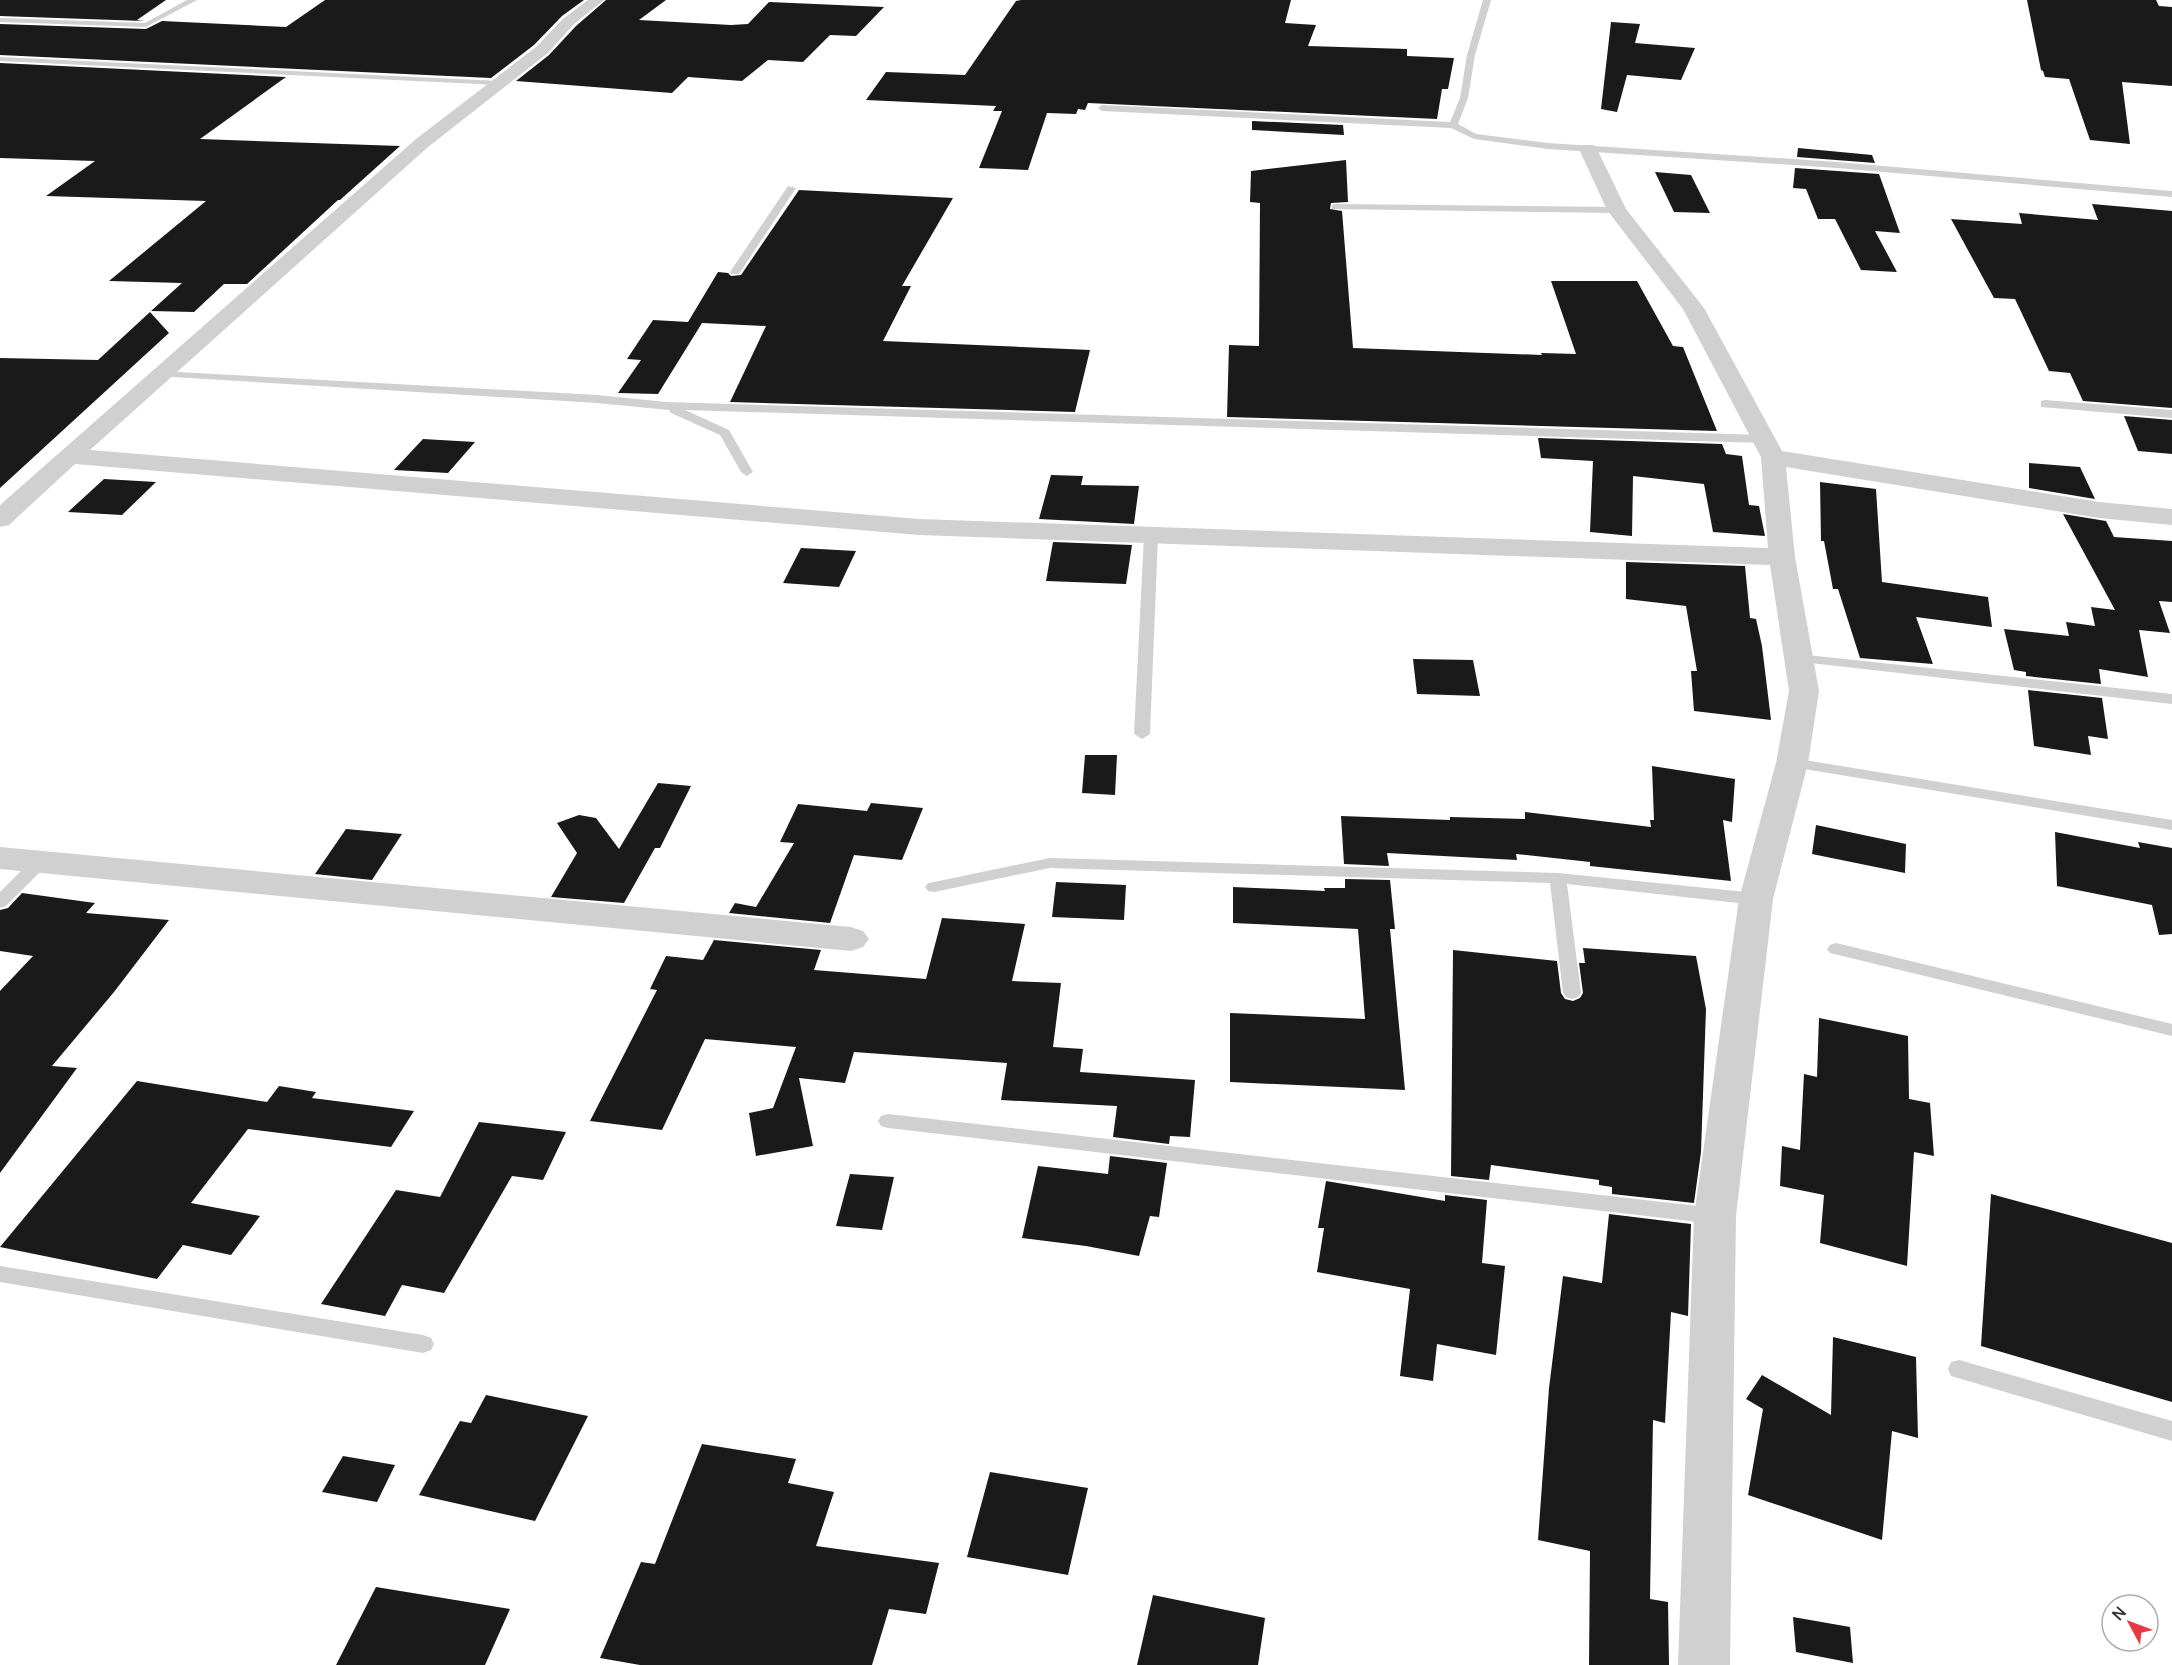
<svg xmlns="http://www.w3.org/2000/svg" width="2172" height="1665" font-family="Manrope,sans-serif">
	<rect width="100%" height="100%" fill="#fff"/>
	<path fill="#1a1a1a" d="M 0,0 L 166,0 L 137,20 L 144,21 L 0,16 Z
		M 325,0 L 584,0 L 562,16 L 534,45 L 491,78 L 0,55 L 0,24 L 146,29 L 162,21 L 286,27 Z
		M 606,0 L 666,0 L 639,20 L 731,25 L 748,24 L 769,2 L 884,7 L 856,36 L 830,35 L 803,62 L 768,60 L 742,81 L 688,77 L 672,93 L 516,81 L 549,55 L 576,26 Z
		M 1021,0 L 1291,0 L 1285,23 L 1316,25 L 1308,46 L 1407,49 L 1407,56 L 1454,58 L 1448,89 L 1442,89 L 1437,119 L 1088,103 L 1085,110 L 1078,109 L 1076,114 L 1047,113 L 1028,170 L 979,168 L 1002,111 L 993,111 L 996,106 L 866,100 L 886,72 L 965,75 L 1016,1 Z
		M 2027,0 L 2156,0 L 2159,6 L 2172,7 L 2172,86 L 2122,82 L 2130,144 L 2090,140 L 2069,79 L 2045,77 L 2043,71 L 2041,70 Z
		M 1611,22 L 1640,24 L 1635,43 L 1695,48 L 1681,80 L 1627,75 L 1617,112 L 1601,109 Z
		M 0,63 L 286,77 L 200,139 L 400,146 L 340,200 L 338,200 L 247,284 L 224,284 L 194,312 L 151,311 L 182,283 L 109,281 L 206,201 L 46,196 L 95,161 L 0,158 Z
		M 1252,121 L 1343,125 L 1344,135 L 1252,130 Z
		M 1798,148 L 1872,155 L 1875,163 L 1797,157 Z
		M 1346,160 L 1348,202 L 1331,203 L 1330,209 L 1342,211 L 1353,348 L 1542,355 L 1541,353 L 1576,354 L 1551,281 L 1637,281 L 1673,346 L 1683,347 L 1717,431 L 1227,417 L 1229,345 L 1259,346 L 1260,203 L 1250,202 L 1251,171 Z
		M 1795,168 L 1879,174 L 1900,233 L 1875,231 L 1897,272 L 1861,270 L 1835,219 L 1818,219 L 1806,189 L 1793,188 Z
		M 1655,172 L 1691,175 L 1710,213 L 1674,212 Z
		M 799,190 L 953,198 L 902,286 L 911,286 L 883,341 L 1090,350 L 1075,412 L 730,402 L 766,326 L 702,323 L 658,394 L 618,393 L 641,360 L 627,359 L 653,320 L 688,322 L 718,272 L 728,273 L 731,276 L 741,275 Z
		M 2092,204 L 2172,211 L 2172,408 L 2083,401 L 2070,373 L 2049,371 L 2015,299 L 1994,298 L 1951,219 L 2022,224 L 2019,213 L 2098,220 Z
		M 150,312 L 169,333 L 0,488 L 0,358 L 98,360 Z
		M 2124,416 L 2172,420 L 2172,454 L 2138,451 Z
		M 1538,438 L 1722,444 L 1726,454 L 1742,456 L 1749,505 L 1759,506 L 1765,536 L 1713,532 L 1704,484 L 1633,476 L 1632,536 L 1590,532 L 1593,461 L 1541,458 Z
		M 423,439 L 475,442 L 448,473 L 394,470 Z
		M 2029,463 L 2080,467 L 2095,499 L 2029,488 Z
		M 1051,475 L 1083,476 L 1081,485 L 1139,486 L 1134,524 L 1039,519 Z
		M 104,479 L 156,482 L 122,515 L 68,512 Z
		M 1820,482 L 1876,489 L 1882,582 L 1988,597 L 1992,627 L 1916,617 L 1933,664 L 1860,658 L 1838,589 L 1833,589 L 1824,541 L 1821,541 Z
		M 2063,514 L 2106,521 L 2114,537 L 2172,541 L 2172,602 L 2159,601 L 2170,633 L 2139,630 L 2148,677 L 2099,669 L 2101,684 L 2026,676 L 2026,672 L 2014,670 L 2004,629 L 2069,636 L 2066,622 L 2095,626 L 2091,607 L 2115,610 Z
		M 1053,542 L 1132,545 L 1126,584 L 1046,581 Z
		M 801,548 L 856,551 L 839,587 L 783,583 Z
		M 1626,562 L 1745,566 L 1750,618 L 1756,619 L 1762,646 L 1771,720 L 1694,711 L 1691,671 L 1697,671 L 1686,606 L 1626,599 Z
		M 1413,659 L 1473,660 L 1480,696 L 1417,694 Z
		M 2028,690 L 2102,698 L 2108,739 L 2088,736 L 2091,755 L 2034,746 Z
		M 1085,755 L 1117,755 L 1115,795 L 1082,793 Z
		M 1652,766 L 1735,779 L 1732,822 L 1723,820 L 1731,881 L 1590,866 L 1590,862 L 1516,854 L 1517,860 L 1387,853 L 1389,866 L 1344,864 L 1341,816 L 1450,820 L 1450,817 L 1525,819 L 1525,812 L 1651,827 L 1650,820 L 1654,820 Z
		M 658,783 L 691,786 L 660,848 L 655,848 L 624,903 L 551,897 L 577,853 L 557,823 L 579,815 L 596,818 L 619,849 Z
		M 871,803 L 923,808 L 902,860 L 854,855 L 830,923 L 729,913 L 735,903 L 756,907 L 794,843 L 780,842 L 798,804 L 867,811 Z
		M 1816,825 L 1906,844 L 1905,873 L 1812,854 Z
		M 346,829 L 402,834 L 372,880 L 315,874 Z
		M 2055,832 L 2140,848 L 2138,842 L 2172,848 L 2172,934 L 2159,935 L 2152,905 L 2057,886 Z
		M 1345,879 L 1390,880 L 1395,929 L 1390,929 L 1405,1090 L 1230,1082 L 1230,1013 L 1365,1019 L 1358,929 L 1233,923 L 1233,887 L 1325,891 L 1324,888 L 1345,888 Z
		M 1056,882 L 1126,885 L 1124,920 L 1052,917 Z
		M 22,893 L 95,903 L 86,913 L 169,920 L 114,992 L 52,1066 L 77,1068 L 0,1173 L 0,991 L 33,956 L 0,951 L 0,910 L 8,908 Z
		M 942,918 L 1025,924 L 1012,981 L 1061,983 L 1053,1047 L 1083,1049 L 1080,1072 L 1195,1080 L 1190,1137 L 1170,1136 L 1169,1144 L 1113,1137 L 1117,1106 L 1001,1100 L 1007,1063 L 854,1052 L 845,1083 L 799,1078 L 813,1146 L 756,1156 L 749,1113 L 773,1108 L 796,1047 L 705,1039 L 662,1130 L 590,1121 L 657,990 L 650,989 L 666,956 L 703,960 L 714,940 L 821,950 L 814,970 L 926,979 Z
		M 1583,948 L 1696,956 L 1706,1009 L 1701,1152 L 1694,1203 L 1612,1194 L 1612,1187 L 1599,1185 L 1599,1180 L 1491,1165 L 1489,1180 L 1451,1176 L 1453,950 L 1557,961 L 1561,993 L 1565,999 L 1573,1001 L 1580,998 L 1583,993 L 1579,963 L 1585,963 Z
		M 1819,1018 L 1908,1036 L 1909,1099 L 1930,1103 L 1934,1156 L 1914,1152 L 1907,1266 L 1820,1243 L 1824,1195 L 1780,1186 L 1782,1146 L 1800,1150 L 1804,1074 L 1817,1077 Z
		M 137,1081 L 267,1102 L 279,1086 L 316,1092 L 312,1098 L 414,1111 L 391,1147 L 248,1129 L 191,1203 L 260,1216 L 231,1255 L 183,1245 L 157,1279 L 0,1247 Z
		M 479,1122 L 566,1132 L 543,1180 L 512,1176 L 444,1293 L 402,1285 L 385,1316 L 321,1304 L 396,1190 L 440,1197 Z
		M 1110,1156 L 1167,1163 L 1159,1217 L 1150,1216 L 1139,1256 L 1086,1246 L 1022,1238 L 1038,1166 L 1108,1174 Z
		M 850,1174 L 894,1177 L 882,1230 L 836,1226 Z
		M 1326,1181 L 1445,1201 L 1445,1195 L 1487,1200 L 1482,1263 L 1505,1266 L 1496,1355 L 1437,1344 L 1433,1381 L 1400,1376 L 1410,1289 L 1317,1272 L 1324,1228 L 1318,1228 Z
		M 1991,1194 L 2172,1243 L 2172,1402 L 1981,1346 Z
		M 1609,1214 L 1691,1224 L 1688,1316 L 1671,1312 L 1665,1423 L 1653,1420 L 1650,1599 L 1668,1602 L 1669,1665 L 1589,1665 L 1590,1551 L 1538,1540 L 1549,1388 L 1563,1276 L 1602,1283 Z
		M 1833,1337 L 1916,1357 L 1918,1438 L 1892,1431 L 1882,1540 L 1748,1495 L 1763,1409 L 1746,1399 L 1762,1375 L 1831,1415 Z
		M 486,1395 L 588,1416 L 535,1521 L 419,1495 L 460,1421 L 471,1423 Z
		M 702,1444 L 796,1459 L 788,1483 L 834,1492 L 816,1546 L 939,1563 L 926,1614 L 889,1609 L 872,1665 L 640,1665 L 600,1658 L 641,1562 L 655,1564 Z
		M 343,1456 L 395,1465 L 377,1502 L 322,1492 Z
		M 990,1472 L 1088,1488 L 1068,1575 L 967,1557 Z
		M 376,1587 L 510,1609 L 485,1665 L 336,1665 Z
		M 1153,1595 L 1265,1618 L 1258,1665 L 1137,1665 Z
		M 1793,1617 L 1850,1627 L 1853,1663 L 1796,1652 Z"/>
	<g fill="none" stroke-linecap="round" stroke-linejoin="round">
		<path fill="#d0d0d0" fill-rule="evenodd" d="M 187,0 L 197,0 L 146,27 L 0,22 L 0,18 L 145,23 Z
			M 1483,0 L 1491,0 L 1475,55 L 1468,98 L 1458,124 L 1476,134 L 1548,143 L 1837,162 L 2172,191 L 2172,197 L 1837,168 L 1548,149 L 1474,139 L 1451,128 L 1102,111 L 1098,108 L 1102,105 L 1450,122 L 1460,98 L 1467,55 Z
			M 0,57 L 499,81 L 503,83 L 499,85 L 0,61 Z
			M 788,186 L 796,188 L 739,274 L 731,274 L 730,272 Z
			M 1335,204 L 1617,207 L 1622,210 L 1617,213 L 1332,209 L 1332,205 Z
			M 160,371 L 597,395 L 666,402 L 1763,435 L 1769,439 L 1763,443 L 685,410 L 729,430 L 753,472 L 747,476 L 741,472 L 720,435 L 671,413 L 669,410 L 597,403 L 156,376 L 156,372 Z
			M 2045,400 L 2172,410 L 2172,418 L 2041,407 L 2041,401 Z
			M 1151,532 L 1158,536 L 1150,734 L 1142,739 L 1134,734 L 1144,536 Z
			M 1798,654 L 2172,694 L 2172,704 L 1793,661 L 1791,658 Z
			M 1792,758 L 2172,820 L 2172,830 L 1786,766 L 1784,763 L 1786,760 Z
			M 40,857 L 46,858 L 48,862 L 46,866 L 6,906 L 0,908 L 0,892 L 34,858 Z
			M 1050,858 L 1558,873 L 1756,893 L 1762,895 L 1765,899 L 1762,903 L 1756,905 L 1567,884 L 1581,993 L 1578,997 L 1572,999 L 1566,997 L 1563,993 L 1550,883 L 1050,868 L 934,892 L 928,891 L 925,887 L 928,883 L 934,882 Z
			M 1836,943 L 2172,1024 L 2172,1036 L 1830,953 L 1827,949 L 1830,945 Z
			M 888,1114 L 1715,1208 L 1722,1210 L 1725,1216 L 1722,1222 L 1715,1224 L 888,1128 L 881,1126 L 878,1121 L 881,1116 Z
			M 0,1266 L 423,1335 L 431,1338 L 434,1344 L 431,1350 L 423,1353 L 0,1282 Z
			M 1959,1360 L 2172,1421 L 2172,1441 L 1951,1376 L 1948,1369 L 1951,1362 Z"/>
		<path fill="#d0d0d0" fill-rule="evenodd" d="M 588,0 L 604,0 L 574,24 L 548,53 L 428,147 L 90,450 L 919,519 L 1768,548 L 1761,457 L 1683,309 L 1607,210 L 1579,149 L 1582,145 L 1594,145 L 1597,149 L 1626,209 L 1704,308 L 1782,451 L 2099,502 L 2172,509 L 2172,525 L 2099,518 L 1786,467 L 1795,557 L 1819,691 L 1808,763 L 1773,899 L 1736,1216 L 1730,1665 L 1678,1665 L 1694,1216 L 1739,899 L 1776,763 L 1789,691 L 1770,565 L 919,535 L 75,464 L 9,525 L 0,527 L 0,505 L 416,139 L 536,47 L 564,18 Z
			M 0,847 L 851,927 L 863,931 L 869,939 L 863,947 L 851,951 L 0,869 Z"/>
	</g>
	<g transform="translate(2130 1623) rotate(311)"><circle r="28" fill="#ffffff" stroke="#adadad" stroke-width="1.5"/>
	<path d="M0-4.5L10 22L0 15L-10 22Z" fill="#e63946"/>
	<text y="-9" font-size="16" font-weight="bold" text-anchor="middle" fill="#333333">N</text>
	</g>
</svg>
